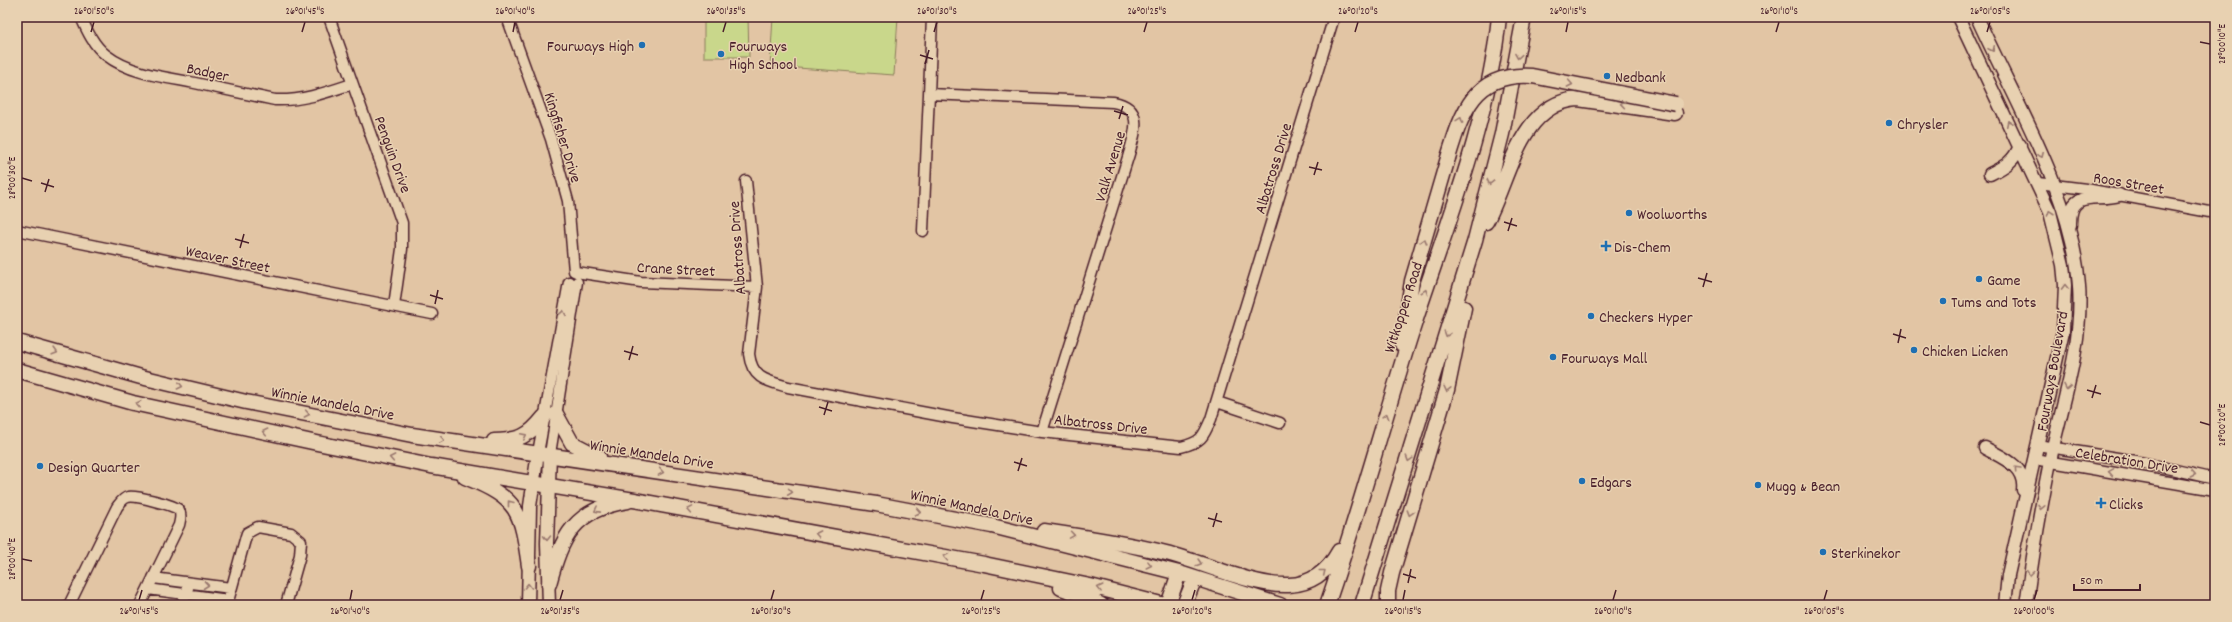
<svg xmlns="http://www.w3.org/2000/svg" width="2232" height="622" font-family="Dekko,sans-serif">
	<rect width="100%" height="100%" fill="#e2c5a4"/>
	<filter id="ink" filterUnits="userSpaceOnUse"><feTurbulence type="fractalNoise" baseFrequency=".025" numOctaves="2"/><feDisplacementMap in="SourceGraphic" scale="8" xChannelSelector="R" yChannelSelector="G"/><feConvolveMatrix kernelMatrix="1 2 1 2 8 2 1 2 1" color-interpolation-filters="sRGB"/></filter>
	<g filter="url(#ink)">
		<path fill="#c9d78b" stroke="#8a7b5b" d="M 704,17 L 748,17 L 749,57 L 704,57 Z
			M 773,17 L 898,17 L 894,75 L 770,66 Z"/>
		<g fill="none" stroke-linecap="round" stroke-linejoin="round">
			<g stroke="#4a1f2b" stroke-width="13">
				<path id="minor" d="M 81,17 C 87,31 94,46 106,55 C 129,73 162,77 190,82 C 218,88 246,94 275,100 C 302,101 325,93 352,84
					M 329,17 L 402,223 L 402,249 L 394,306
					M 507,17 L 551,139 L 568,201 L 574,271
					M 932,17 L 929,94 L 1113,102 C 1145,108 1135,132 1129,154 L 1042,432
					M 746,181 L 757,287 L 749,354 C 752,379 767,381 788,387 L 953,418 L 1042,432 L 1181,447 C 1201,442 1203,438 1211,419 L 1334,17
					M 2038,183 L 2086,189 L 2215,213
					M 17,230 L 432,314
					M 923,231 L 929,94
					M 576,272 L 641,282 L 757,287
					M 1217,402 L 1280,423
					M 2037,445 L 2136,461 L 2215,479
					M 538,453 L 569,282
					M 550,454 L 577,282
					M 2034,459 L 2215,490
					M 153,578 L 231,588
					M 148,589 L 228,600
					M 69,605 L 117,507 C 120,503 123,498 128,497 C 135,495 174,505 179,510 C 182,515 180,520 179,525 L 140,605
					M 182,605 L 188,588
					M 227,605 L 246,536 L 247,533 L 258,527 L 291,533 L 301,541 L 300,555 L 286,605"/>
			</g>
			<g stroke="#4a1f2b" stroke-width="15">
				<path id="tertiary" d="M 1958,17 L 2050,212 L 2063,265 L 2065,285 L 2063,331 L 2008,575 L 2005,605
					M 1977,17 C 2014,100 2073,195 2079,286 C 2083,340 2065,395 2053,447 C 2042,500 2033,552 2026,605
					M 1990,174 C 2004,167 2015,161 2020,145
					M 2070,225 C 2069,187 2097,202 2119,195
					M 1985,448 C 2003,458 2026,466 2023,490
					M 528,605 L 530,506 L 538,453
					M 549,605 L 547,543 L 550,454"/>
			</g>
			<g stroke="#4a1f2b" stroke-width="17">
				<path id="secondary" d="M 1486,222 C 1509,180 1519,103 1578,99 L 1675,113
					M 17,342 L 141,377 L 246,402 L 412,435 L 876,504 L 992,526 L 1179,573 L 1280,605
					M 1402,345 L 1412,281 L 1448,158
					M 17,370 L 133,403 L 317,443 L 431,466 L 634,500 L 984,564 L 1090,586 L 1165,605
					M 556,414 L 572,443 L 599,457
					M 494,441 C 520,440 528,437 544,417
					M 465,477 C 519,499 521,510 529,566
					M 1044,531 C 1085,537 1126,543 1166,553 C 1202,562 1254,587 1289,585 C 1312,584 1328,571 1339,551
					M 549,584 C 562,536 574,509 628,501
					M 1061,588 L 1084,596 L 1101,605
					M 1168,605 L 1179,573
					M 1184,605 L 1195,578
					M 1327,605 C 1359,513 1384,418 1414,325 C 1447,224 1488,124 1499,17
					M 1362,605 L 1475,240 L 1502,134 L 1524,17
					M 1388,605 L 1388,591 L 1392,573 L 1447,390 L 1464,308"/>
			</g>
			<use href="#minor" stroke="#e8d1b1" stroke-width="10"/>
			<use href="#tertiary" stroke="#e8d1b1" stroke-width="12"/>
			<use href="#secondary" stroke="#e8d1b1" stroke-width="14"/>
			<g stroke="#4a1f2b" stroke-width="17" stroke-linecap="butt">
				<path id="secondary-bridge" d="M 1448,158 C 1462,112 1474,72 1532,76 L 1676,104"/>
			</g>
			<use href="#secondary-bridge" stroke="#e8d1b1" stroke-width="14"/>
		</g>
		<defs><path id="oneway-chevron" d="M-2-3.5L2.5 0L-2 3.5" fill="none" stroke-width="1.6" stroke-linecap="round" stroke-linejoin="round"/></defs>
		<g stroke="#99786e">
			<use href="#oneway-chevron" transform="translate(1992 49) rotate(65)"/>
			<use href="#oneway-chevron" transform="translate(1518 56) rotate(99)"/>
			<use href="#oneway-chevron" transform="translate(1570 84) rotate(11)"/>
			<use href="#oneway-chevron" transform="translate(1623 104) rotate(-171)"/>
			<use href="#oneway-chevron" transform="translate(1460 120) rotate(-70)"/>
			<use href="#oneway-chevron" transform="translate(2009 123) rotate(-116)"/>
			<use href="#oneway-chevron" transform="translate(2041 155) rotate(66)"/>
			<use href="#oneway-chevron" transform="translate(1490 182) rotate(104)"/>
			<use href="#oneway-chevron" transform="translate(2050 213) rotate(-109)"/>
			<use href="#oneway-chevron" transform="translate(1424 241) rotate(-74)"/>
			<use href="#oneway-chevron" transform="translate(2065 287) rotate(-91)"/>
			<use href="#oneway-chevron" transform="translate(1425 292) rotate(-72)"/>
			<use href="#oneway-chevron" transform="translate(563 313) rotate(-80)"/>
			<use href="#oneway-chevron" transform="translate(1447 334) rotate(107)"/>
			<use href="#oneway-chevron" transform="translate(55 352) rotate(16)"/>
			<use href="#oneway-chevron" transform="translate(180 386) rotate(13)"/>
			<use href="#oneway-chevron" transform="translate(2067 387) rotate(101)"/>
			<use href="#oneway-chevron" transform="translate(1447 389) rotate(103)"/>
			<use href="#oneway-chevron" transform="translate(138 404) rotate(-167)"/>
			<use href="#oneway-chevron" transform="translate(307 414) rotate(11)"/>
			<use href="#oneway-chevron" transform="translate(1386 416) rotate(-73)"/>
			<use href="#oneway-chevron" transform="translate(265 432) rotate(-168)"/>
			<use href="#oneway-chevron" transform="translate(524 436) rotate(-27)"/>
			<use href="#oneway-chevron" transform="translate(442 440) rotate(9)"/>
			<use href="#oneway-chevron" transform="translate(392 458) rotate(-169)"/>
			<use href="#oneway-chevron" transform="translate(1409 459) rotate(107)"/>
			<use href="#oneway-chevron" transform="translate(2017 469) rotate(-133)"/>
			<use href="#oneway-chevron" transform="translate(661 472) rotate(10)"/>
			<use href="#oneway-chevron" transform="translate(2111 472) rotate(-171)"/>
			<use href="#oneway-chevron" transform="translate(2193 474) rotate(12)"/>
			<use href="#oneway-chevron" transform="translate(790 492) rotate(8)"/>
			<use href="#oneway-chevron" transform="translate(510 503) rotate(-128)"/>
			<use href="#oneway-chevron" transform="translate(2041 507) rotate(102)"/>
			<use href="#oneway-chevron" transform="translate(597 510) rotate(152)"/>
			<use href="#oneway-chevron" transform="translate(690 510) rotate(-170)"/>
			<use href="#oneway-chevron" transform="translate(918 512) rotate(11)"/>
			<use href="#oneway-chevron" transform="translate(1410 513) rotate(107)"/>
			<use href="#oneway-chevron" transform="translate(818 534) rotate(-169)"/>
			<use href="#oneway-chevron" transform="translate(1072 535) rotate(9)"/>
			<use href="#oneway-chevron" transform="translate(547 538) rotate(91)"/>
			<use href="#oneway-chevron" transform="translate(946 557) rotate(-170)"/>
			<use href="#oneway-chevron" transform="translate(1199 563) rotate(16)"/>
			<use href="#oneway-chevron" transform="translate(1149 565) rotate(14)"/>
			<use href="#oneway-chevron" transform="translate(1323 572) rotate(-39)"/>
			<use href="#oneway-chevron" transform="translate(2030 573) rotate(97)"/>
			<use href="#oneway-chevron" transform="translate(206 585) rotate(7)"/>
			<use href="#oneway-chevron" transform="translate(528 586) rotate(-89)"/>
			<use href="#oneway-chevron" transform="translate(1100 588) rotate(-166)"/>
		</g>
	</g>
	<path fill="none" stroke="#4a1f2b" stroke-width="1.5" d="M 91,32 L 94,22M 302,32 L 305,22M 513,32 L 515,22M 723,32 L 726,22M 934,32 L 937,22M 1144,32 L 1147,22M 1355,32 L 1358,22M 1566,32 L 1568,22M 1776,32 L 1779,22M 1987,32 L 1990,22M 2200,42 L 2210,44M 920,55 L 933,59M 925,64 L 929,50M 1114,111 L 1128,115M 1119,119 L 1123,106M 1309,167 L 1322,170M 1314,175 L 1318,162M 22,178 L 32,181M 41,183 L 54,187M 45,192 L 49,179M 1504,222 L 1517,226M 1508,231 L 1512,218M 235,239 L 249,243M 240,248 L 244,234M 1698,278 L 1712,282M 1703,287 L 1707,273M 430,295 L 443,299M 435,304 L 438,290M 1893,334 L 1906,338M 1898,343 L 1901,329M 624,351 L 638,355M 629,360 L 633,346M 2087,390 L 2101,394M 2092,398 L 2096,385M 819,407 L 832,411M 824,415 L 828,402M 2200,422 L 2210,425M 1014,462 L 1027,466M 1018,471 L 1022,458M 1208,518 L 1222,522M 1213,527 L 1217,513M 22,559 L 32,561M 1403,574 L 1416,578M 1408,583 L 1411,569M 139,600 L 142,590M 350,600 L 352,590M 560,600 L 563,590M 771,600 L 774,590M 981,600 L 984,590M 1192,600 L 1195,590M 1403,600 L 1405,590M 1613,600 L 1616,590M 1824,600 L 1827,590M 2034,600 L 2037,590"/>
	<g fill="#1f6fb2" stroke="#e8d1b1" stroke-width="1.5">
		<circle cx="642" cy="45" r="4"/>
		<circle cx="721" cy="54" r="4"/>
		<circle cx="1607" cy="76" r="4"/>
		<circle cx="1889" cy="123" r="4"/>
		<circle cx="1629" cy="213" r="4"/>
		<path d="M1604 240h4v4h4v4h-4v4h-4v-4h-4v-4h4z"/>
		<circle cx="1979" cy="279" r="4"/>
		<circle cx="1943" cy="301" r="4"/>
		<circle cx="1591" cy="316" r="4"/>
		<circle cx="1914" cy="350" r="4"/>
		<circle cx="1553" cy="357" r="4"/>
		<circle cx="40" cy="466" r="4"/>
		<circle cx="1582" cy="481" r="4"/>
		<circle cx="1758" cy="485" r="4"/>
		<path d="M2099 497h4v4h4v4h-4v4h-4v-4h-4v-4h4z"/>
		<circle cx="1823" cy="552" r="4"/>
	</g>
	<g text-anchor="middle" stroke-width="3" stroke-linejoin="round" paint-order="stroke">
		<g font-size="16" fill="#4a1f2b" stroke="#e8d1b1" text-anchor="start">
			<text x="634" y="51" text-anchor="end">Fourways High</text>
			<text x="729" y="51">Fourways<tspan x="729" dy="18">High School</tspan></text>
			<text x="1615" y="82">Nedbank</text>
			<text x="1897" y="129">Chrysler</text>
			<text x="1637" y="219">Woolworths</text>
			<text x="1614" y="252">Dis-Chem</text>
			<text x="1987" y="285">Game</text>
			<text x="1951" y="307">Tums and Tots</text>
			<text x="1599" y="322">Checkers Hyper</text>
			<text x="1922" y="356">Chicken Licken</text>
			<text x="1561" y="363">Fourways Mall</text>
			<text x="48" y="472">Design Quarter</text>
			<text x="1590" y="487">Edgars</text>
			<text x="1766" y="491">Mugg &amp; Bean</text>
			<text x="2109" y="509">Clicks</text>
			<text x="1831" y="558">Sterkinekor</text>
		</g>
		<g font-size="16" fill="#4a1f2b" stroke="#e8d1b1">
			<text transform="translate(208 71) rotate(12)" y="6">Badger</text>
			<text transform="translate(564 137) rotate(73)" y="6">Kingfisher Drive</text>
			<text transform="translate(394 154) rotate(70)" y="6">Penguin Drive</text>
			<text transform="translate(1109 166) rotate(-73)" y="6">Valk Avenue</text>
			<text transform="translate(1272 168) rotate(-73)" y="6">Albatross Drive</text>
			<text transform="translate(2129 182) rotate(10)" y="6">Roos Street</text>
			<text transform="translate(736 248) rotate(-94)" y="6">Albatross Drive</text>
			<text transform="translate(228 258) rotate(12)" y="6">Weaver Street</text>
			<text transform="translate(676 268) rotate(3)" y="6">Crane Street</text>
			<text transform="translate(1402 307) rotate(-72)" y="6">Witkoppen Road</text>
			<text transform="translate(2051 371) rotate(-80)" y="6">Fourways Boulevard</text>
			<text transform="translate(333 402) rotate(11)" y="6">Winnie Mandela Drive</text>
			<text transform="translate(1101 423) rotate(6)" y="6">Albatross Drive</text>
			<text transform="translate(652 453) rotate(9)" y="6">Winnie Mandela Drive</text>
			<text transform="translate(2127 459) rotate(9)" y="6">Celebration Drive</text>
			<text transform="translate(972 506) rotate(12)" y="6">Winnie Mandela Drive</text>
		</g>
	</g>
	<rect width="2232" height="622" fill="none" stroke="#e8d1b1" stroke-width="44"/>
	<path d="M2074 584v6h66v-6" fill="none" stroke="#4a1f2b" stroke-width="2"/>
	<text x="2080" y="584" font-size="12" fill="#4a1f2b" stroke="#e8d1b1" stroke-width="3" paint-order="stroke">50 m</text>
	<rect x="22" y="22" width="2188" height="578" fill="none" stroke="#4a1f2b" stroke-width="1.5"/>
	<g font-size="10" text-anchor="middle" fill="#4a1f2b">
		<text x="94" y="14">26°01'50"S</text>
		<text x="305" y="14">26°01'45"S</text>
		<text x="515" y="14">26°01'40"S</text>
		<text x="726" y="14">26°01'35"S</text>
		<text x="937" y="14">26°01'30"S</text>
		<text x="1147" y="14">26°01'25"S</text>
		<text x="1358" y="14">26°01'20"S</text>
		<text x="1568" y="14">26°01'15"S</text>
		<text x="1779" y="14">26°01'10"S</text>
		<text x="1990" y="14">26°01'05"S</text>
		<text transform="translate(2221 44) rotate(-90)" y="4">28°00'10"E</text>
		<text transform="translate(11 178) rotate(-90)" y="4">28°00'30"E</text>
		<text transform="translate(2221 425) rotate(-90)" y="4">28°00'20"E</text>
		<text transform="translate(11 559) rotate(-90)" y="4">28°00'40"E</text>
		<text x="139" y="614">26°01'45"S</text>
		<text x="350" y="614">26°01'40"S</text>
		<text x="560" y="614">26°01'35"S</text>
		<text x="771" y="614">26°01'30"S</text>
		<text x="981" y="614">26°01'25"S</text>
		<text x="1192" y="614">26°01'20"S</text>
		<text x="1403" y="614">26°01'15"S</text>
		<text x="1613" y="614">26°01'10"S</text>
		<text x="1824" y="614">26°01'05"S</text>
		<text x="2034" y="614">26°01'00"S</text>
	</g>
</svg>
